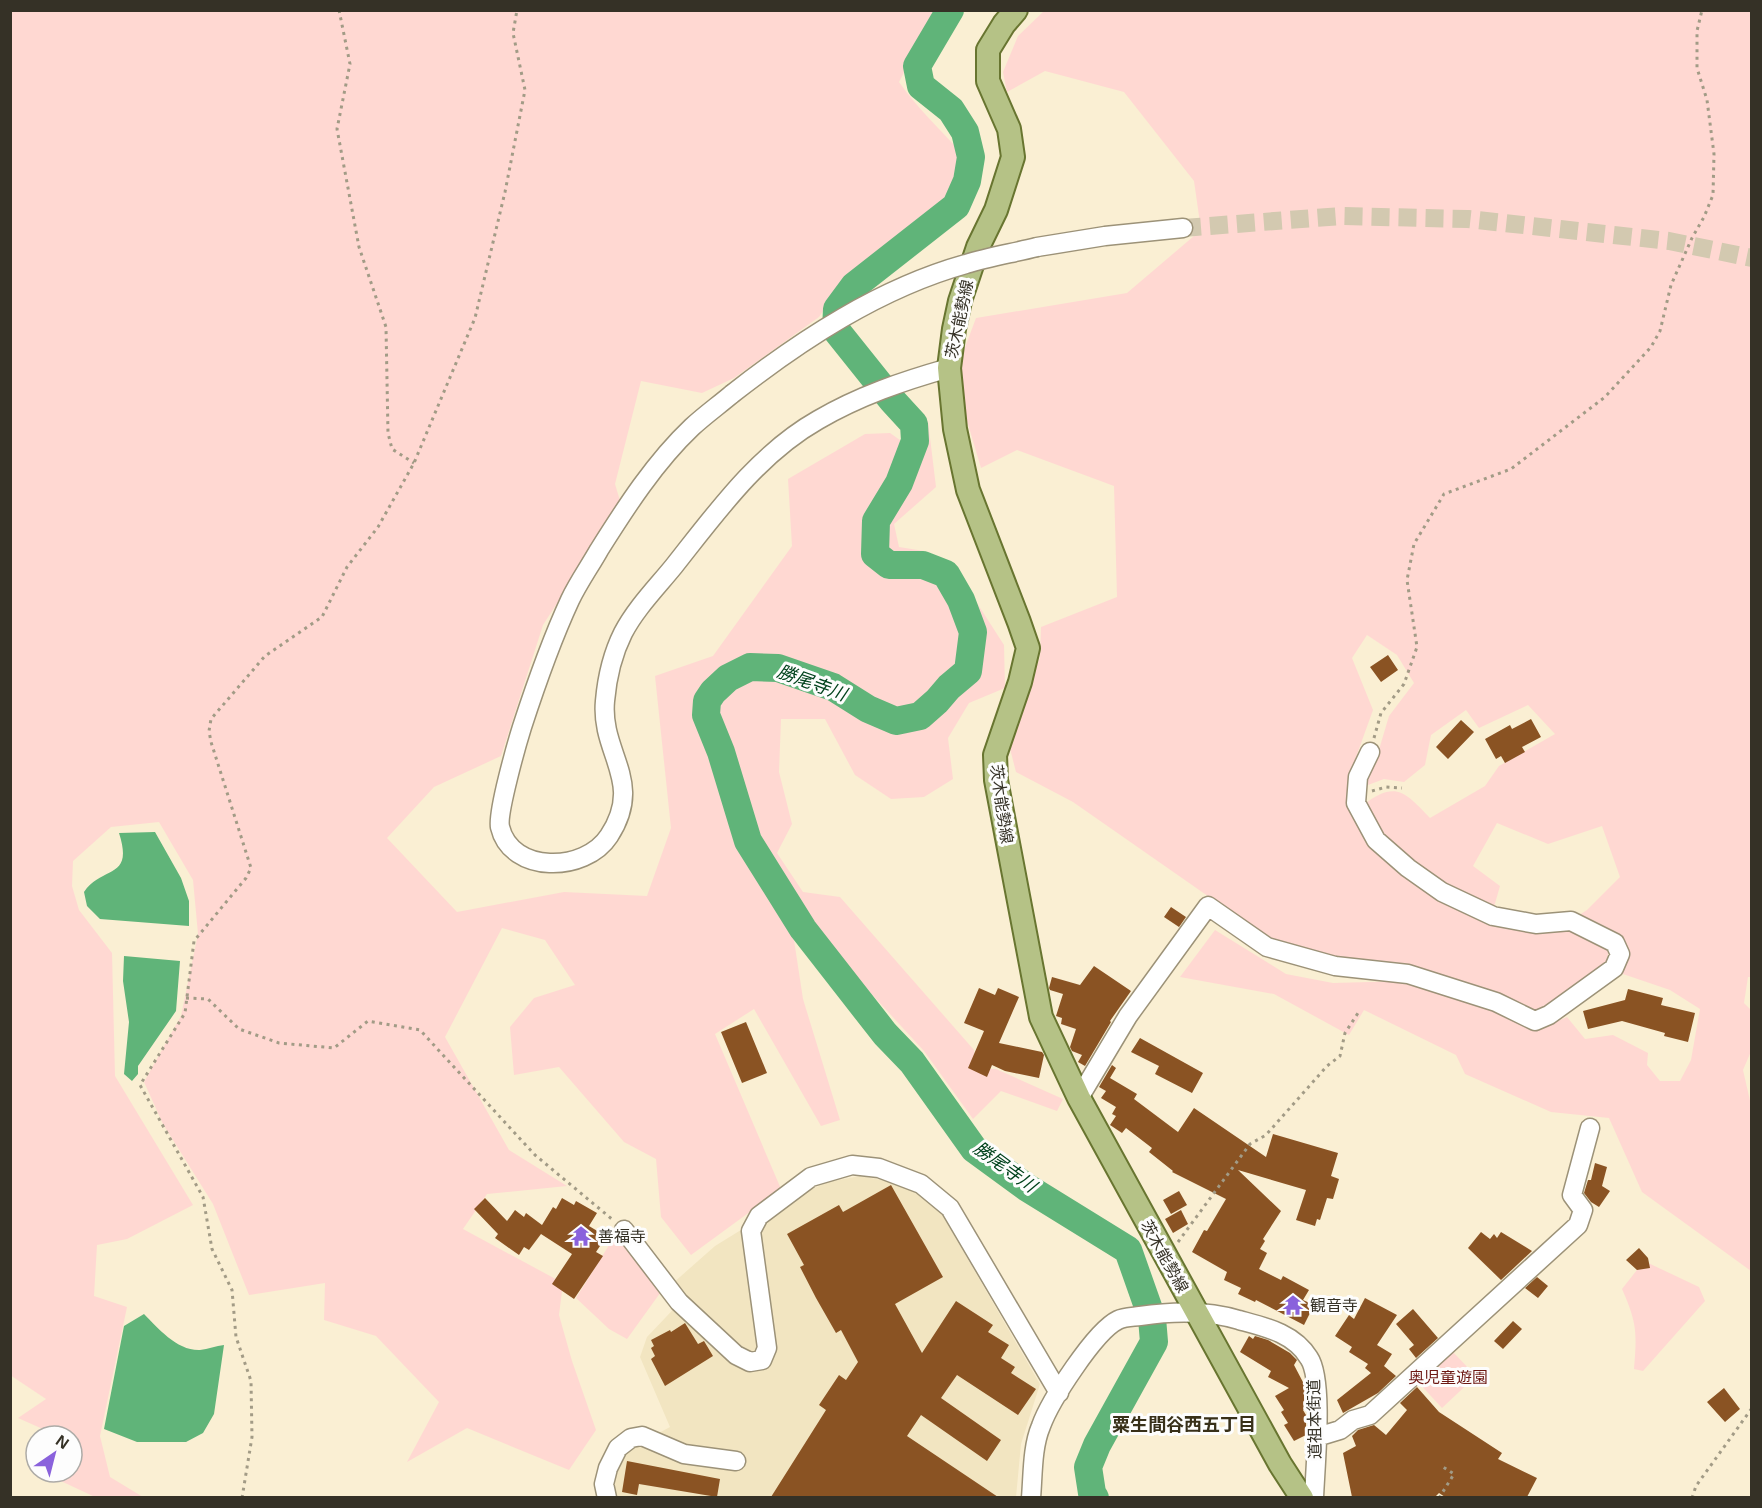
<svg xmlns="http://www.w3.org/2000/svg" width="1762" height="1508" font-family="Arial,'Noto Sans JP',sans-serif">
	<rect width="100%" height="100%" fill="#faefd3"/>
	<path fill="#f2e5c1" d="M 860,1176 L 892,1182 L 922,1196 L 940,1211 L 1040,1384 L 1021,1444 L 1016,1497 L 616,1498 L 610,1482 L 618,1464 L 631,1448 L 670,1427 L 640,1357 L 647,1337 L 685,1297 L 672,1284 L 715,1246 L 793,1198 L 828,1182 Z"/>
	<path fill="#ffd8d2" d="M 10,11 L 936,11 L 899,82 C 918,109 942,131 963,155 L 958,179 L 944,207 L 845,279 L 819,317 L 734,378 L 702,393 L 641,381 L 615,484 L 621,504 L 543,625 L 501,756 L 434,787 L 387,838 L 457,912 L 564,892 L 647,896 L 671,828 L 655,676 L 713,656 L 792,546 L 788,479 L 865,434 L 890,433 L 907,445 L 892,479 L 869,517 L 867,554 L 886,570 L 921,573 L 941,579 L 957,604 L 968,632 L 960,667 L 943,681 L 917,709 L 897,713 L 835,681 L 781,661 L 748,660 L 724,674 L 710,686 L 704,696 L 699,714 L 737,841 L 794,940 L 803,999 L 840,1120 L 821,1126 L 754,1009 L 715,1034 L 781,1189 L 691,1255 L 661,1217 L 656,1159 L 624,1142 L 559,1067 L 514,1075 L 510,1027 L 534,998 L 575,985 L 545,940 L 502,928 L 445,1037 L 509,1150 L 567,1186 L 487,1194 L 463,1229 L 563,1283 L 559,1315 L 572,1361 L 596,1430 L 569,1470 L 467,1428 L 407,1462 L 439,1402 L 376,1336 L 324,1320 L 325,1283 L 249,1295 L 213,1204 L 163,1124 L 144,1082 L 181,1016 L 198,934 L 193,880 L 159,822 L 111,827 L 73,861 L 72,886 L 79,910 L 112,953 L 115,1076 L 193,1205 L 127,1239 L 97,1245 L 94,1296 L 127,1307 L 100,1436 L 110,1477 L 143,1497 L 95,1497 L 48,1475 L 49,1472 L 72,1472 L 72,1436 L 54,1436 L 54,1434 L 18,1418 L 46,1399 L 10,1375 Z
		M 1044,11 L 1751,11 L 1752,977 L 1748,977 L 1744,1003 L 1751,1010 L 1752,1049 L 1743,1070 L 1751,1105 L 1751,1271 L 1642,1192 L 1609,1118 L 1551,1112 L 1465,1074 L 1456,1055 L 1364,1010 L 1349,1035 L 1274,994 L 1180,977 L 1215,930 L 1286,974 L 1333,983 L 1407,981 L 1491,1009 L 1538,1030 L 1567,1017 L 1585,1039 L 1613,1035 L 1648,1053 L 1647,1065 L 1660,1081 L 1680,1081 L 1691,1060 L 1700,1009 L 1670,990 L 1620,973 L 1626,954 L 1576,917 L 1587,910 L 1620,877 L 1602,826 L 1548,844 L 1497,823 L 1473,866 L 1500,886 L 1494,907 L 1446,887 L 1381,836 L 1363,805 C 1396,780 1405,792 1430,818 L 1485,786 L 1499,766 L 1555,734 L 1528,705 L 1479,728 L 1466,710 L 1431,735 L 1425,765 L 1404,782 L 1384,779 L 1368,785 L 1366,778 L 1378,753 L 1389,716 L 1414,683 L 1397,655 L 1367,635 L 1352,658 L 1373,710 L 1351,771 L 1346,803 L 1366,843 L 1401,873 L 1438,898 L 1492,925 L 1536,933 L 1572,929 L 1609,951 L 1605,964 L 1543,1009 L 1532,1011 L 1336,960 L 1268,938 L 1073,802 L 1016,772 L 1007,737 L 1040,658 L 1041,627 L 1117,597 L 1114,486 L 1017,450 L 981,468 L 954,377 L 976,318 L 1127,293 L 1201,230 L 1194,181 L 1124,92 L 1045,71 L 1007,92 L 1003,72 L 1018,36 Z
		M 928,421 L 936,487 L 894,524 L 899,547 L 924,551 L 918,559 L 891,560 L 882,550 L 883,522 L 903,487 L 920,445 L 919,423 Z
		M 966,597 L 977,603 L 1004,645 L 1005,688 L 969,703 L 948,738 L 953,779 L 924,797 L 891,799 L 855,775 L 825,719 L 781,719 L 779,772 L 792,824 L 777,853 L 803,892 L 840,897 L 974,1050 L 977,1069 L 996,1069 L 1063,1099 L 1057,1111 L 1001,1091 L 973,1119 L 924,1051 L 810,927 L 753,840 L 726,753 L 712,718 L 713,704 L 717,697 L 731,683 L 750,672 L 779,674 L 829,689 L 864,712 L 895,724 L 921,721 L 970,674 L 976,631 Z
		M 616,1234 L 663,1289 L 627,1339 L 609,1329 L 576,1298 Z
		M 1644,1261 L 1699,1287 L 1705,1301 L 1643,1371 L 1634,1369 C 1637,1332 1637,1323 1622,1289 Z
		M 1451,1350 L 1476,1376 L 1442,1408 L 1418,1382 Z"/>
	<path fill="#60b479" d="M 155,832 L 181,878 L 189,901 L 189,926 L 100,919 L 87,906 L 84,892 C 103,865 134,880 119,833 Z
		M 124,956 L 180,961 L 176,1011 L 138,1066 L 138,1074 L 132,1081 L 124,1074 L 129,1022 L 123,981 Z
		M 144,1314 C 158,1328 177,1351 200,1350 C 208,1349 216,1346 224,1345 L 214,1414 L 203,1433 L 186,1442 L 137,1442 L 104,1429 L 124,1326 Z"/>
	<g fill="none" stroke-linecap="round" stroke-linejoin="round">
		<path stroke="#60b479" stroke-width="28" d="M 950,10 L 917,66 L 921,86 L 951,110 L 965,132 L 971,157 L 967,181 L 956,206 L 854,286 L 837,309 L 836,330 L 892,400 L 914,424 L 915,441 L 899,483 L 876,521 L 875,554 L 889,565 L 923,565 L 946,574 L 961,600 L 973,632 L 968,671 L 949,687 L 937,701 L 920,716 L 896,721 L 868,709 L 833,687 L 778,668 L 750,667 L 728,678 L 713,692 L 707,701 L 706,715 L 721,752 L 748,841 L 803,929 L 885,1034 L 912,1062 L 974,1149 L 1026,1187 L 1128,1250 L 1152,1318 L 1154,1342 L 1097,1445 L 1088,1467 L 1092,1493 L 1095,1498"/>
	</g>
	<path fill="#8a5323" d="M 1388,655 L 1398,670 L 1381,682 L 1370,667 Z
		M 1531,719 L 1541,737 L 1522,747 L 1525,752 L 1505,763 L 1501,756 L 1496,759 L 1485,739 L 1510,725 L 1512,729 Z
		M 1461,720 L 1474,732 L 1448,759 L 1436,747 Z
		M 1171,907 L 1186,917 L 1179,927 L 1164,917 Z
		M 1094,966 L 1131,991 L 1110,1021 L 1111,1022 L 1085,1066 L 1078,1062 L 1082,1055 L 1072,1051 L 1070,1047 L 1076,1029 L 1061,1024 L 1062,1018 L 1056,1016 L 1063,994 L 1050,990 L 1049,988 L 1052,977 L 1080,985 Z
		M 979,988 L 995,995 L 998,988 L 1019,997 L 999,1043 L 1042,1052 L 1044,1055 L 1039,1078 L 1005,1071 L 992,1065 L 987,1077 L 968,1068 L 984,1031 L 964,1023 Z
		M 1628,989 L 1663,998 L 1661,1005 L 1695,1013 L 1688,1042 L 1664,1036 L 1665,1033 L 1622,1021 L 1588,1029 L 1583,1011 L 1625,1000 Z
		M 746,1022 L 767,1073 L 742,1083 L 721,1032 Z
		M 1140,1038 L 1203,1073 L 1192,1093 L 1155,1074 L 1159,1066 L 1131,1052 Z
		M 1112,1065 L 1116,1068 L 1110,1078 L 1137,1094 L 1134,1099 L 1178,1132 L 1194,1108 L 1266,1157 L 1273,1134 L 1338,1153 L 1331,1176 L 1339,1179 L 1333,1199 L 1327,1198 L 1320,1220 L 1317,1219 L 1315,1226 L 1296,1220 L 1306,1190 L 1238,1170 L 1281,1211 L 1263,1239 L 1265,1241 L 1260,1249 L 1267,1253 L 1259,1269 L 1281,1280 L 1283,1276 L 1309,1290 L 1303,1300 L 1314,1305 L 1304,1325 L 1256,1300 L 1255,1302 L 1238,1294 L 1241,1288 L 1224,1280 L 1227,1272 L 1192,1252 L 1204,1230 L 1207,1231 L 1226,1199 L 1172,1172 L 1173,1171 L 1149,1152 L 1152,1148 L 1126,1128 L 1122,1133 L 1110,1125 L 1116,1116 L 1112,1114 L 1116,1107 L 1101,1098 L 1106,1091 L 1099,1087 Z
		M 1595,1163 L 1607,1167 L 1602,1186 L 1610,1191 L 1599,1207 L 1591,1202 L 1584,1193 L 1588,1180 L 1591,1180 Z
		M 891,1185 L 943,1277 L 895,1304 L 922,1353 L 956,1301 L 993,1325 L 988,1332 L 1009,1345 L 1001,1358 L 1015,1367 L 1011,1373 L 1036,1389 L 1018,1415 L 957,1375 L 941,1398 L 1001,1440 L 987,1461 L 921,1415 L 907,1436 L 998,1497 L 771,1497 L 826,1410 L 819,1405 L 839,1375 L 846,1380 L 858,1362 L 841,1330 L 836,1333 L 816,1298 L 800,1267 L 804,1265 L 787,1234 L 839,1205 L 843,1212 Z
		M 1179,1191 L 1187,1205 L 1171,1214 L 1163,1200 Z
		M 485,1198 L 507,1221 L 515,1210 L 524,1217 L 526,1213 L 542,1225 L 553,1207 L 556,1209 L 562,1198 L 574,1205 L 576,1201 L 597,1213 L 589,1226 L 599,1232 L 597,1235 L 604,1240 L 596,1252 L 603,1256 L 574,1299 L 552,1284 L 572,1254 L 541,1234 L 529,1250 L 524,1247 L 519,1255 L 495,1238 L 498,1234 L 474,1209 Z
		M 1181,1210 L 1188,1224 L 1173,1233 L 1165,1219 Z
		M 1481,1232 L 1490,1239 L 1494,1234 L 1497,1238 L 1501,1232 L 1532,1251 L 1501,1280 L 1468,1248 Z
		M 1639,1248 L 1648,1258 L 1650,1268 L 1637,1270 L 1626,1260 Z
		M 1537,1277 L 1548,1286 L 1538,1298 L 1525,1288 Z
		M 1365,1298 L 1397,1315 L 1377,1345 L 1392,1354 L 1384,1366 L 1396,1376 L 1378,1393 L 1343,1413 L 1337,1400 L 1371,1373 L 1365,1368 L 1368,1364 L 1349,1352 L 1352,1347 L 1335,1336 L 1349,1315 L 1354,1319 Z
		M 1413,1309 L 1438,1338 L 1416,1358 L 1409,1349 L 1414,1345 L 1396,1324 Z
		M 1513,1321 L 1522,1329 L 1503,1349 L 1494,1341 Z
		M 685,1323 L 698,1344 L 704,1341 L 713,1356 L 665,1386 L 651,1359 L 655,1356 L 651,1348 L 654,1346 L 651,1340 L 670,1330 L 671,1332 Z
		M 1249,1336 L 1253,1339 L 1255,1336 L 1268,1340 L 1290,1353 L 1297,1360 L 1294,1365 L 1305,1386 L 1306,1408 L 1303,1410 L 1306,1415 L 1306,1435 L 1294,1441 L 1284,1425 L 1288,1423 L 1281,1412 L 1284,1410 L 1275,1396 L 1289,1388 L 1268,1377 L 1271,1371 L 1240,1352 Z
		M 1417,1387 L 1439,1412 L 1502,1453 L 1498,1459 L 1537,1478 L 1527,1497 L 1445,1497 L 1439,1493 L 1435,1497 L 1352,1497 L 1343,1453 L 1356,1446 L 1352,1436 L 1358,1430 L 1374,1425 L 1386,1435 L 1407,1410 L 1400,1403 Z
		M 1724,1388 L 1740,1409 L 1725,1422 L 1707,1402 Z
		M 627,1461 L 720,1479 L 717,1497 L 639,1484 L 637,1495 L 622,1492 Z"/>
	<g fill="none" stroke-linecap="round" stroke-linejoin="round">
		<path stroke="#d3c9b0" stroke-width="18" stroke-dasharray="18 9" stroke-linecap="butt" d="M 1183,228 L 1341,216 L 1468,219 L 1669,241 L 1752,258"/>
		<g stroke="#9c9278" stroke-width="21">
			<path id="minor" d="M 1037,247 L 1105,236 L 1183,228
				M 732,394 C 719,405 705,415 692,427 C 655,462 626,507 599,550 C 590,566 578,583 570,600 C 551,641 536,684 522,727 C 517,743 497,813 500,827 C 511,874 585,873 609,836 C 645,781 600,754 605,701 C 607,678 613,653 623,633 C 636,608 657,587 674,566 C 716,513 758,454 818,420 C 859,396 903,381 949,368
				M 1079,1098 L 1128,1016 L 1208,906 L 1267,947 L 1335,966 L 1408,974 L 1496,1002 L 1535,1021 L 1549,1015 L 1614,968 L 1620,954 L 1615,943 L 1571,921 L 1536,924 L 1493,916 L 1442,892 L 1408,868 L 1376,840 L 1356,803 L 1358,777 L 1370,752
				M 624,1230 L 679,1302 L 736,1355 L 750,1362 L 762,1360 L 767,1348 L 751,1231 L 759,1216 L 811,1177 L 852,1165 L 879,1168 L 921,1184 L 950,1208 L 1059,1393
				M 1317,1437 L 1340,1430 L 1353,1420 L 1370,1415 L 1578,1225 L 1583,1210 L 1572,1195 L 1590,1128
				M 607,1498 L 604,1484 L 608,1468 L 618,1448 L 631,1438 L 642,1436 L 684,1454 L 736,1461
				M 1031,1498 C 1033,1475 1032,1447 1041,1426 C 1050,1401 1095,1331 1118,1320 C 1124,1317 1133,1317 1140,1316 C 1173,1311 1207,1310 1239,1320 C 1265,1327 1294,1333 1309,1358 C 1324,1380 1315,1468 1314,1498"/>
		</g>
		<g stroke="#687530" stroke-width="26">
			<path id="major" d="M 1016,10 L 1004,24 L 988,50 L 988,81 L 1009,129 L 1013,157 L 996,210 L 978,247 L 960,301 L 954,329 L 949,368 L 955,429 L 968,490 L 1019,622 L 1028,648 L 1020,682 L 995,755 L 996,780 L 1041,1017 L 1079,1098 L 1280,1464 L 1302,1498"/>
		</g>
		<path stroke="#a29b86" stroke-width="3" stroke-dasharray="3 4.5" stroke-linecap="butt" d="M 339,10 L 350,64 L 337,129 L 359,247 L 386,327 L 388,433 L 392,449 L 414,463
			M 1374,738 L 1381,713 L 1404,684 L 1417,647 L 1407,580 L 1414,544 L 1444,494 L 1511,469 L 1605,397 L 1651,347 L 1660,331 L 1671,285 L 1692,238 L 1704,217 L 1713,195 L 1714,154 L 1707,100 L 1697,68 L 1697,31 L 1702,10
			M 1372,791 L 1386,787 L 1402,788
			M 186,998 L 208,999 L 239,1029 L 279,1043 L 334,1048 L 368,1021 L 420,1030 L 535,1155 L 613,1220
			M 1178,1242 L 1250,1144 L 1266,1135 L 1327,1066 L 1340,1056 L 1345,1033 L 1358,1013
			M 242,1498 L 252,1437 L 251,1381 L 236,1337 L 232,1290 L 212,1249 L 203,1197 L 140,1085 L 185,1013 L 194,941 L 246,878 L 251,868 L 211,742 L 209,731 L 211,719 L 265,656 L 322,617 L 347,567 L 378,527 L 414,463 L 475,318 L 505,192 L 525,90 L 513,33 L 517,10
			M 1439,1498 L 1454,1474 L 1443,1467
			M 1692,1498 L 1696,1486 L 1752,1408"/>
		<use href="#minor" stroke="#fff" stroke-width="18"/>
		<use href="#major" stroke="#b5c286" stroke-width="22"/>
		<g stroke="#9c9278" stroke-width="21" stroke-linecap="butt">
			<path id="minor-bridge" d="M 732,394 C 801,340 880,288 966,264 C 989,257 1013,253 1037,247"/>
		</g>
		<use href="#minor-bridge" stroke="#fff" stroke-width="18"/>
	</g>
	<defs>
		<g id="temple-bare" transform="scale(1.62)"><path d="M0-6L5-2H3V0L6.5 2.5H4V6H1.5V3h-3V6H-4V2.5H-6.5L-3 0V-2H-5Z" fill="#8a62dc" stroke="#fdfdfd" stroke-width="2.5" paint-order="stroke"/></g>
	</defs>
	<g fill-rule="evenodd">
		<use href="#temple-bare" x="581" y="1236"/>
		<use href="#temple-bare" x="1293" y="1305"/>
	</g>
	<g text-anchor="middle" stroke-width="6" stroke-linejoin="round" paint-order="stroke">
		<g font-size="16" fill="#353126" stroke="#fdfdfd">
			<text transform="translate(959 319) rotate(-78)" y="6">茨木能勢線</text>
			<text transform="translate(1002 804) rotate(82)" y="6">茨木能勢線</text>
			<text transform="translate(1165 1256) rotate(61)" y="6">茨木能勢線</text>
			<text transform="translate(1314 1419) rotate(-91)" y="6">道祖本街道</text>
		</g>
		<g font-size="16" fill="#353126" stroke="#fdfdfd" text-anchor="start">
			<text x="598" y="1242">善福寺</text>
			<text x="1310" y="1311">観音寺</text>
		</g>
		<g font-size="16" fill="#6d1813" stroke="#fdfdfd">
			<text x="1448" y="1383">奥児童遊園</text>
		</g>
		<g font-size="18" font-style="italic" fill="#00421c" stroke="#fdfdfd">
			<text transform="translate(812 683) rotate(20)" y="6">勝尾寺川</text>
			<text transform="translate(1005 1167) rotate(36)" y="6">勝尾寺川</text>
		</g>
		<g font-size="18" font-weight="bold" fill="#383019" stroke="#fdfdfd">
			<text x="1184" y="1431">粟生間谷西五丁目</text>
		</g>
	</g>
	<rect width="1762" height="1508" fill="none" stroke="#353126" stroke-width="24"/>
	<g transform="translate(54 1454) rotate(35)"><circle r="28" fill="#fdfdfd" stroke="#adaba7" stroke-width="1.5"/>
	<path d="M0-4.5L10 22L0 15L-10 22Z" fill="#8a62dc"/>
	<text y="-9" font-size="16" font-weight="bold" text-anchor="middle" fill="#353126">N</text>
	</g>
</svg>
